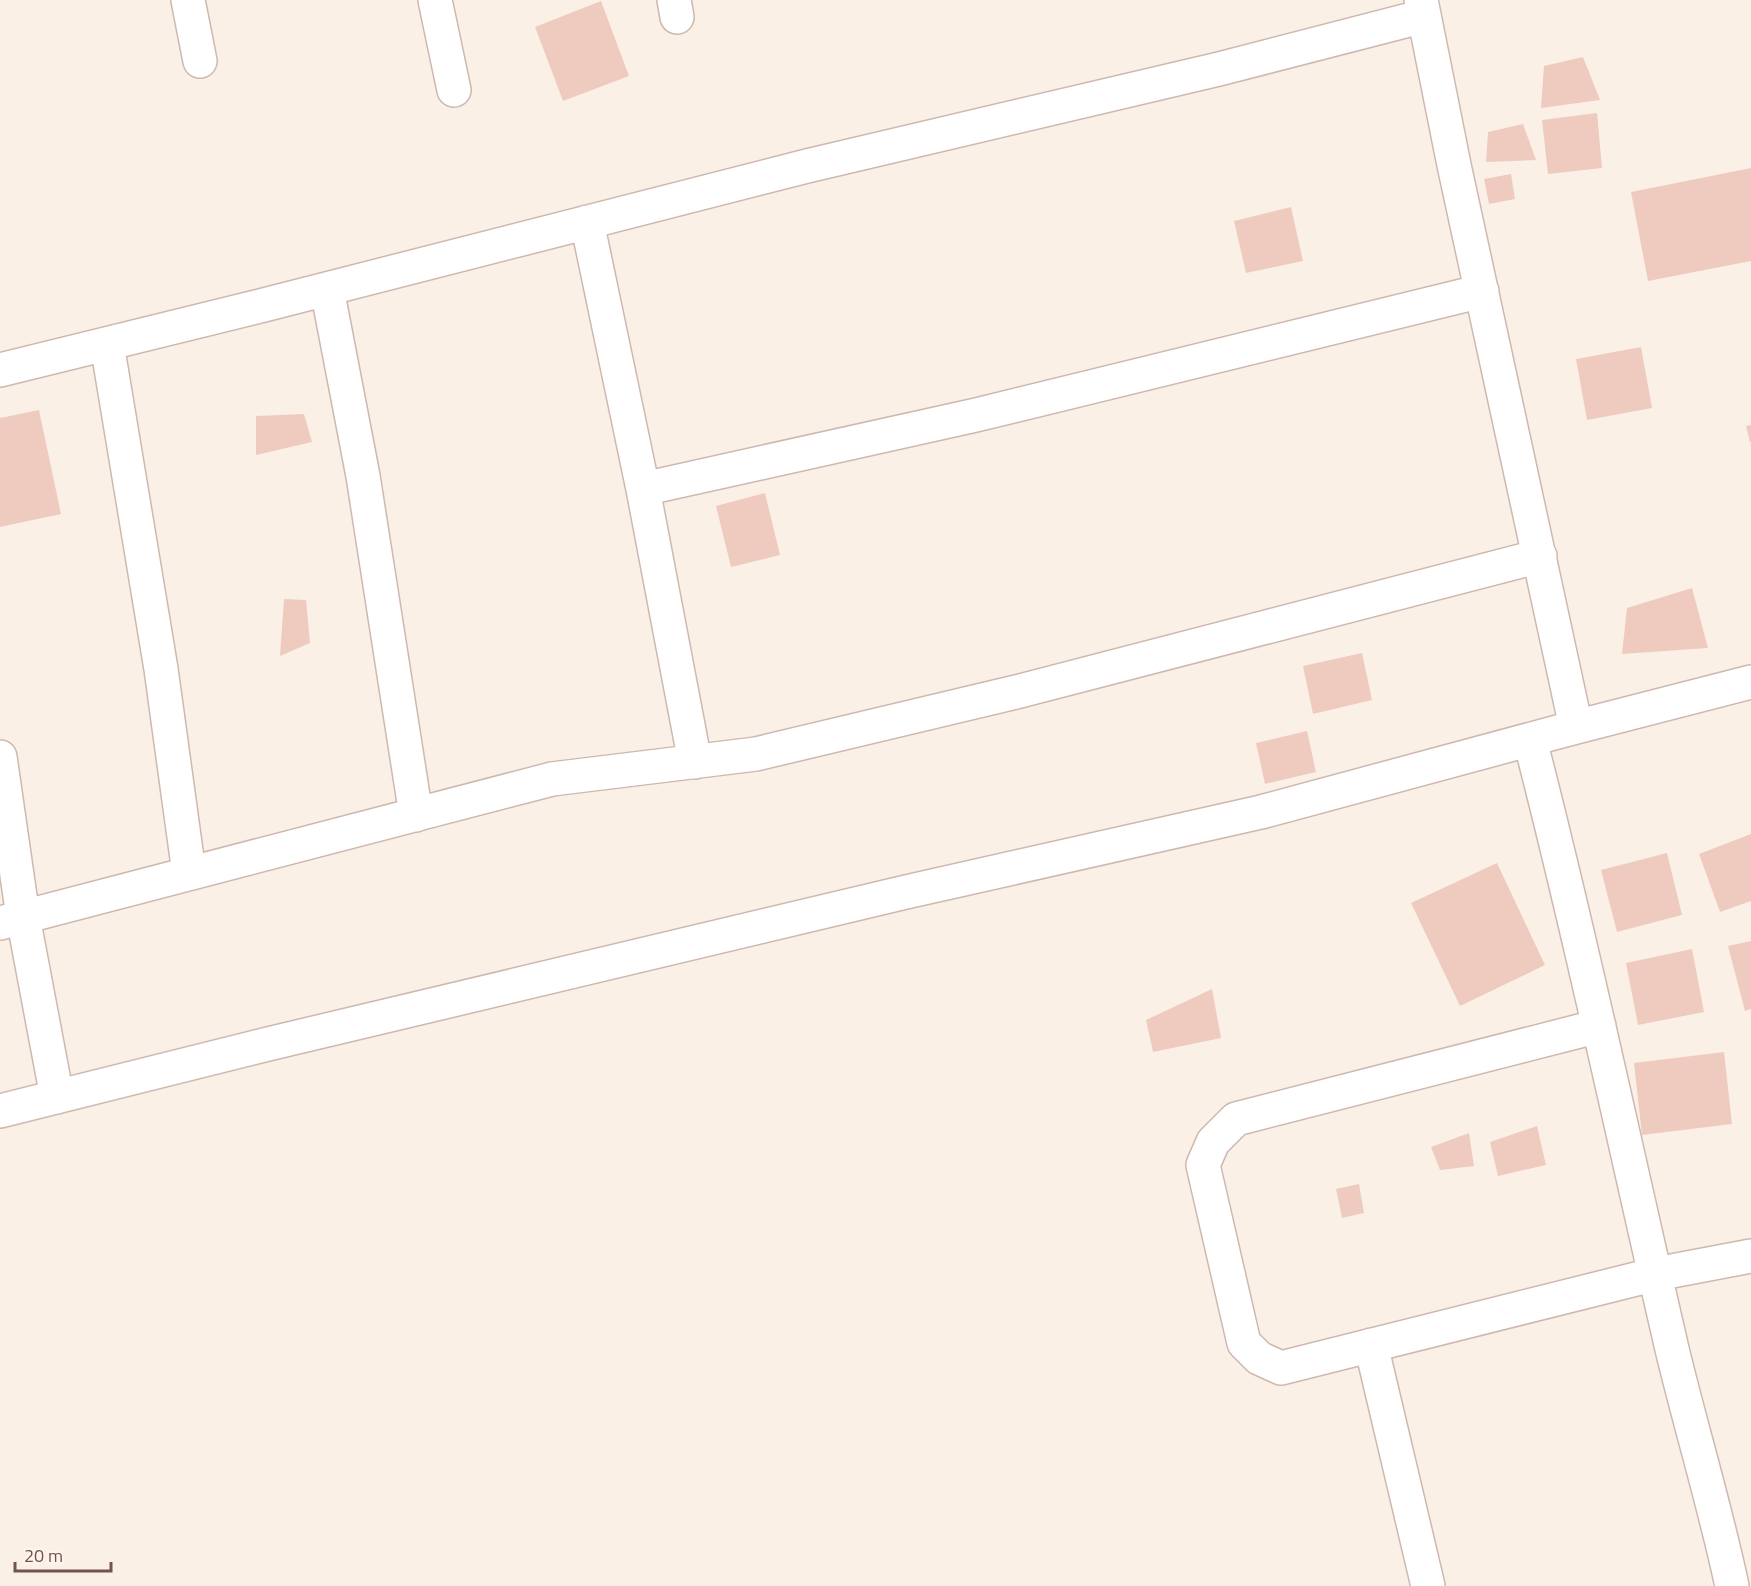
<svg xmlns="http://www.w3.org/2000/svg" width="1751" height="1586" font-family="'Titillium Web',sans-serif">
	<rect width="100%" height="100%" fill="#fbf0e6"/>
	<path fill="#efcbbf" d="M 601,1 L 629,76 L 563,101 L 535,27 Z
		M 1583,57 L 1600,100 L 1541,108 L 1544,66 Z
		M 1597,113 L 1602,168 L 1548,174 L 1542,120 Z
		M 1523,124 L 1536,160 L 1486,162 L 1488,132 Z
		M 1751,168 L 1751,261 L 1648,281 L 1631,192 Z
		M 1511,174 L 1515,199 L 1489,204 L 1484,179 Z
		M 1291,207 L 1303,261 L 1246,273 L 1234,221 Z
		M 1641,347 L 1652,408 L 1587,420 L 1576,359 Z
		M 39,410 L 61,514 L 0,527 L 0,418 Z
		M 304,414 L 312,442 L 256,455 L 256,416 Z
		M 1751,425 L 1751,442 L 1750,442 L 1746,426 Z
		M 765,493 L 780,555 L 731,567 L 716,506 Z
		M 1692,588 L 1708,648 L 1622,654 L 1627,608 Z
		M 284,599 L 306,600 L 310,643 L 280,656 Z
		M 1362,653 L 1372,700 L 1313,714 L 1303,666 Z
		M 1307,731 L 1316,772 L 1265,784 L 1256,743 Z
		M 1751,834 L 1751,901 L 1720,912 L 1699,854 Z
		M 1667,853 L 1682,915 L 1617,932 L 1601,870 Z
		M 1497,863 L 1545,965 L 1460,1006 L 1411,903 Z
		M 1751,941 L 1751,1009 L 1745,1011 L 1728,946 Z
		M 1692,949 L 1704,1012 L 1638,1025 L 1626,963 Z
		M 1212,989 L 1221,1038 L 1153,1052 L 1146,1020 Z
		M 1724,1052 L 1732,1124 L 1642,1135 L 1634,1063 Z
		M 1537,1126 L 1546,1165 L 1498,1176 L 1490,1142 Z
		M 1469,1133 L 1474,1166 L 1440,1170 L 1431,1147 Z
		M 1359,1184 L 1364,1213 L 1342,1218 L 1336,1189 Z"/>
	<g fill="none" stroke-linecap="round" stroke-linejoin="round">
		<g stroke="#ceb8b0" stroke-width="36">
			<path id="minor" d="M 188,0 L 200,61
				M 435,0 L 454,90
				M 674,0 L 677,17
				M 1421,0 L 1454,165 L 1576,727
				M 587,222 L 643,489 L 695,762
				M 327,289 L 363,476 L 416,815
				M 107,344 L 161,669 L 189,873
				M 0,370 L 260,306 L 807,166 L 1219,69 L 1424,16
				M 643,489 L 976,415 L 1482,291
				M 1530,740 C 1582,942 1625,1146 1672,1349 C 1691,1428 1715,1506 1732,1586
				M 0,757 L 23,917 L 57,1097
				M 0,923 L 552,779 L 756,754 L 1020,691 L 1540,556
				M 1599,1026 L 1236,1119 L 1213,1142 L 1203,1165 L 1244,1343 L 1259,1358 L 1281,1368 L 1656,1274 L 1751,1256
				M 0,1111 L 268,1044 L 906,892 L 1261,812 L 1576,727 L 1751,682
				M 1371,1345 L 1428,1586"/>
		</g>
		<use href="#minor" stroke="#fff" stroke-width="33"/>
	</g>
	<path d="M15 1562v9h96v-9" fill="none" stroke="#73544c" stroke-width="3"/>
	<text x="24" y="1562" font-size="18" fill="#73544c" stroke="#fef4ec" stroke-width="4.5" paint-order="stroke">20 m</text>
</svg>
